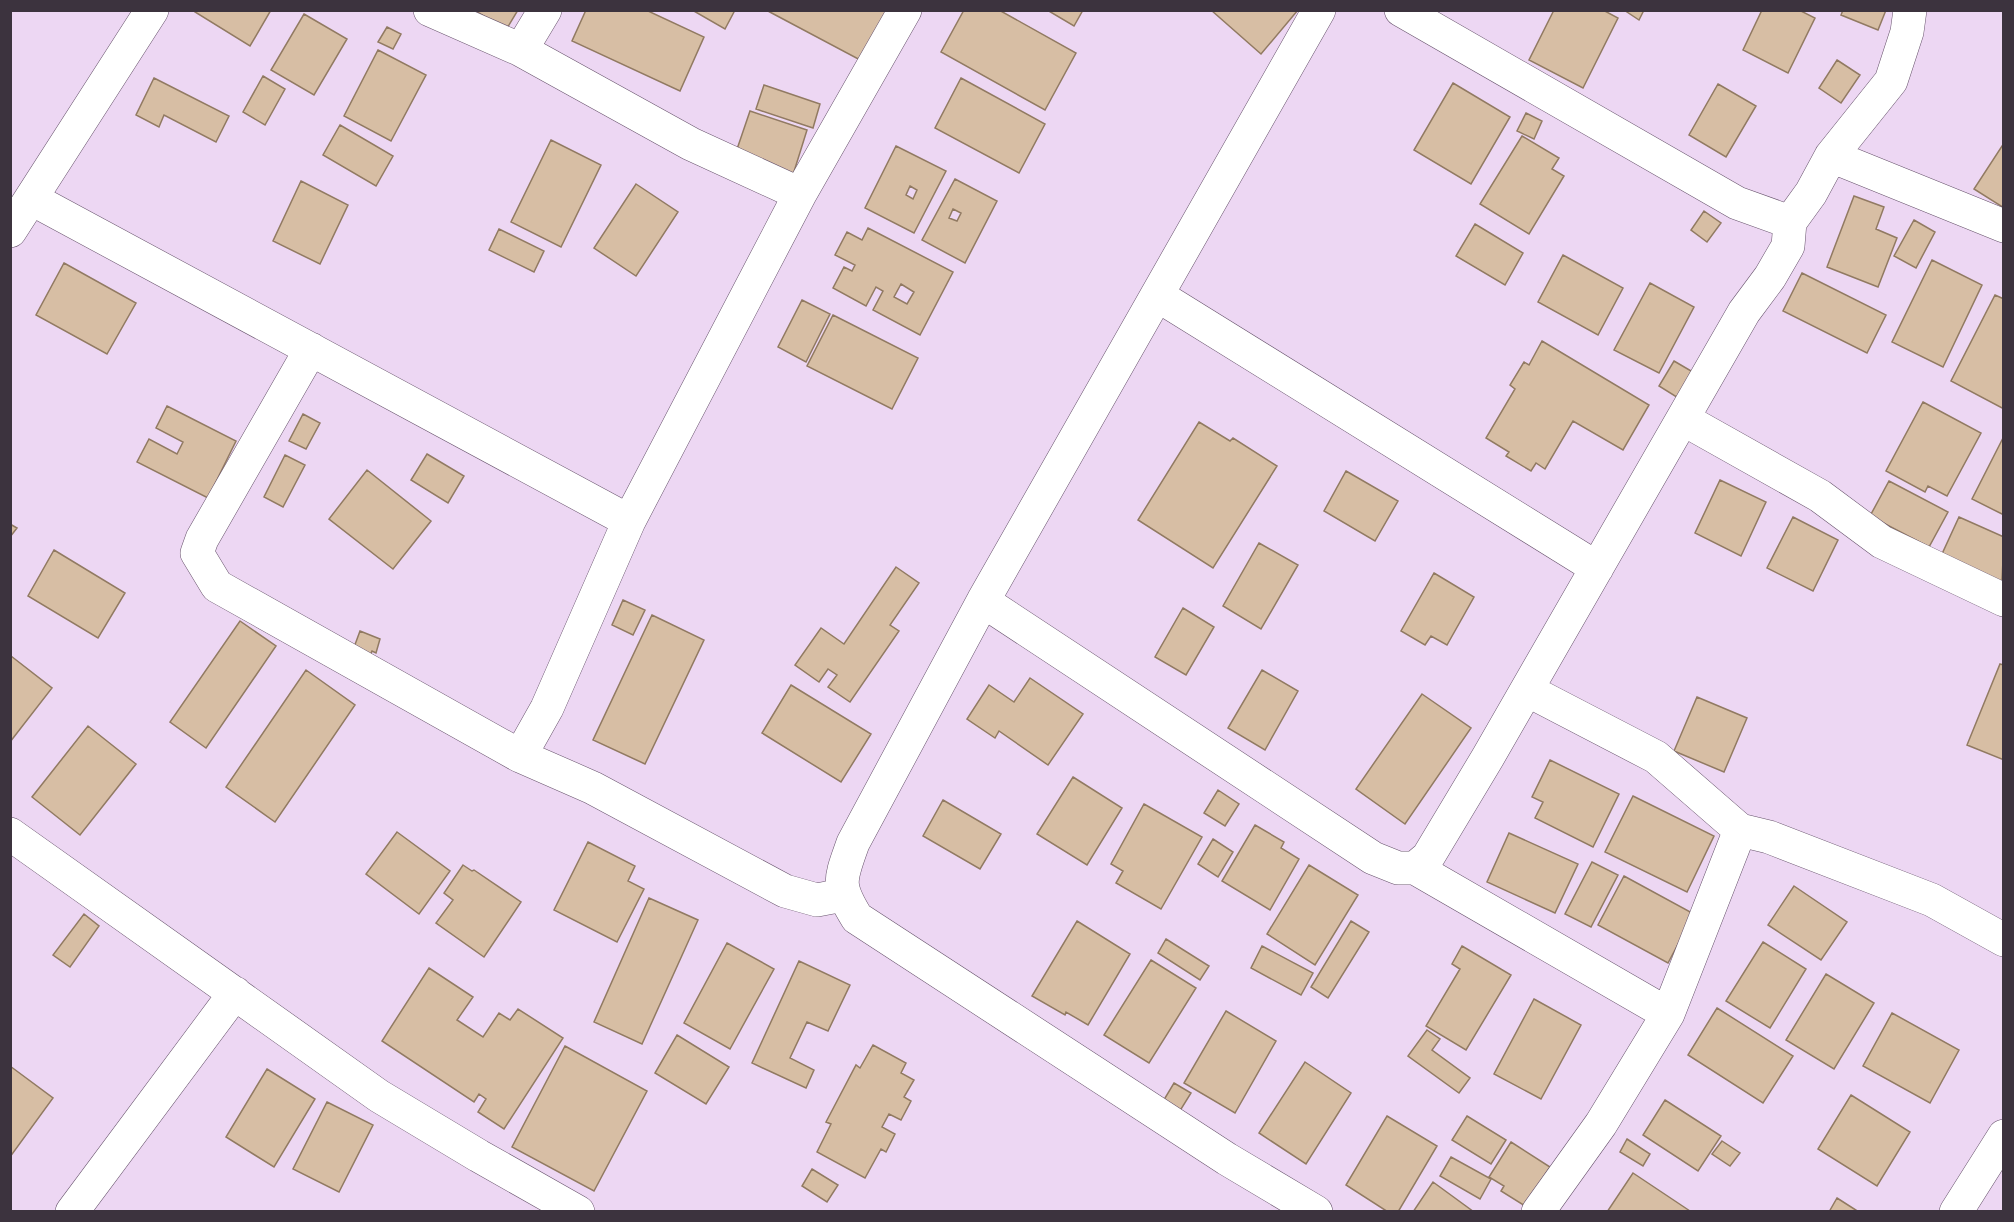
<svg xmlns="http://www.w3.org/2000/svg" width="2014" height="1222" font-family="'PT Serif',serif">
	<rect width="100%" height="100%" fill="#edd7f3"/>
	<path fill="#d7bea4" stroke="#917a62" stroke-width="1.5" fill-rule="evenodd" d="M 196,10 L 271,10 L 250,46 L 195,12 Z
		M 474,10 L 518,10 L 506,30 Z
		M 586,10 L 646,10 L 704,37 L 680,91 L 572,41 Z
		M 692,10 L 735,10 L 725,29 Z
		M 766,10 L 888,10 L 862,61 Z
		M 964,10 L 999,10 L 1076,53 L 1045,110 L 941,52 Z
		M 1047,10 L 1083,10 L 1074,26 Z
		M 1211,10 L 1298,10 L 1261,54 Z
		M 1554,10 L 1603,10 L 1618,18 L 1583,88 L 1529,60 Z
		M 1624,10 L 1644,10 L 1639,20 Z
		M 1762,10 L 1799,10 L 1815,18 L 1788,73 L 1743,50 Z
		M 1843,10 L 1886,10 L 1878,30 L 1841,15 Z
		M 304,14 L 347,39 L 314,95 L 271,70 Z
		M 387,27 L 401,34 L 393,49 L 378,42 Z
		M 378,50 L 426,75 L 391,141 L 344,116 Z
		M 1837,60 L 1860,75 L 1841,103 L 1819,88 Z
		M 263,76 L 285,89 L 265,125 L 243,112 Z
		M 154,78 L 229,116 L 216,142 L 164,115 L 159,127 L 136,115 Z
		M 961,78 L 1045,124 L 1019,173 L 935,128 Z
		M 1453,83 L 1510,117 L 1471,184 L 1414,150 Z
		M 1718,84 L 1756,106 L 1726,157 L 1689,135 Z
		M 764,85 L 820,104 L 813,128 L 756,109 Z
		M 750,111 L 807,130 L 792,178 L 734,158 Z
		M 1526,113 L 1542,121 L 1534,139 L 1517,131 Z
		M 340,125 L 393,156 L 376,186 L 323,155 Z
		M 1522,136 L 1559,158 L 1552,169 L 1564,176 L 1529,234 L 1480,204 Z
		M 551,140 L 601,165 L 561,247 L 511,222 Z
		M 2004,143 L 2004,208 L 1974,189 Z
		M 896,146 L 946,171 L 914,233 L 865,208 ZM 910,186 L 917,190 L 913,199 L 906,195 Z
		M 955,179 L 997,201 L 965,263 L 922,240 ZM 953,209 L 961,213 L 957,221 L 949,218 Z
		M 301,181 L 348,205 L 320,264 L 273,241 Z
		M 636,184 L 678,212 L 636,276 L 594,248 Z
		M 1854,196 L 1884,207 L 1876,229 L 1897,238 L 1878,287 L 1827,267 Z
		M 1704,211 L 1721,223 L 1707,242 L 1691,230 Z
		M 1914,220 L 1935,232 L 1916,268 L 1894,256 Z
		M 1475,224 L 1523,253 L 1505,285 L 1456,256 Z
		M 868,228 L 953,272 L 920,335 L 873,310 L 883,291 L 876,287 L 866,306 L 833,288 L 844,267 L 852,271 L 855,265 L 835,255 L 847,232 L 862,240 ZM 901,284 L 914,292 L 907,304 L 894,297 Z
		M 499,229 L 544,251 L 534,272 L 489,250 Z
		M 1563,255 L 1623,288 L 1598,335 L 1538,302 Z
		M 1932,260 L 1982,285 L 1943,367 L 1892,342 Z
		M 64,263 L 136,303 L 107,354 L 36,315 Z
		M 1802,273 L 1886,315 L 1867,353 L 1783,311 Z
		M 1650,283 L 1694,307 L 1659,373 L 1614,350 Z
		M 1995,295 L 2004,299 L 2004,409 L 1951,381 Z
		M 802,300 L 830,314 L 806,362 L 778,347 Z
		M 833,315 L 918,358 L 892,409 L 807,366 Z
		M 1542,341 L 1649,405 L 1623,450 L 1573,421 L 1545,469 L 1536,463 L 1531,471 L 1506,456 L 1509,452 L 1486,438 L 1515,389 L 1510,385 L 1524,362 L 1529,365 Z
		M 1674,361 L 1698,375 L 1683,401 L 1659,386 Z
		M 1923,402 L 1981,433 L 1947,496 L 1928,486 L 1925,492 L 1886,471 Z
		M 167,406 L 236,441 L 208,498 L 137,462 L 149,439 L 177,454 L 183,442 L 156,428 Z
		M 303,414 L 320,423 L 306,449 L 289,441 Z
		M 1199,422 L 1230,441 L 1233,438 L 1277,466 L 1213,568 L 1138,520 Z
		M 2004,436 L 2004,515 L 1972,499 Z
		M 427,454 L 464,476 L 448,503 L 411,480 Z
		M 285,455 L 305,465 L 283,507 L 264,497 Z
		M 367,470 L 431,521 L 393,569 L 329,519 Z
		M 1346,471 L 1398,501 L 1375,541 L 1324,511 Z
		M 1720,480 L 1766,502 L 1741,556 L 1695,533 Z
		M 1889,481 L 1948,512 L 1929,547 L 1870,516 Z
		M 1793,517 L 1838,540 L 1813,591 L 1767,568 Z
		M 1959,517 L 2004,537 L 2002,582 L 1942,554 Z
		M 10,524 L 17,528 L 10,537 Z
		M 1259,543 L 1298,565 L 1261,629 L 1223,606 Z
		M 54,550 L 125,593 L 98,638 L 28,596 Z
		M 896,567 L 919,583 L 890,625 L 899,631 L 850,702 L 828,687 L 837,675 L 828,669 L 819,682 L 795,665 L 821,628 L 844,644 Z
		M 1434,573 L 1474,597 L 1447,645 L 1431,636 L 1425,645 L 1401,631 Z
		M 623,600 L 645,610 L 633,635 L 612,625 Z
		M 1183,608 L 1214,627 L 1186,675 L 1155,657 Z
		M 652,615 L 704,640 L 645,764 L 593,740 Z
		M 240,621 L 276,646 L 206,748 L 170,722 Z
		M 360,631 L 380,639 L 376,653 L 372,651 L 370,656 L 353,650 Z
		M 11,656 L 52,688 L 10,742 L 10,656 Z
		M 2000,664 L 2004,665 L 2004,760 L 1967,745 Z
		M 306,670 L 355,705 L 275,822 L 226,787 Z
		M 1262,670 L 1298,691 L 1265,750 L 1228,728 Z
		M 1030,678 L 1083,714 L 1048,765 L 999,731 L 995,738 L 967,719 L 989,685 L 1014,702 Z
		M 791,685 L 871,734 L 841,782 L 762,733 Z
		M 1422,694 L 1471,728 L 1405,824 L 1356,789 Z
		M 1697,697 L 1747,718 L 1724,772 L 1674,751 Z
		M 88,726 L 136,764 L 80,835 L 32,797 Z
		M 1550,760 L 1619,794 L 1593,847 L 1535,818 L 1543,802 L 1532,797 Z
		M 1073,777 L 1122,808 L 1087,865 L 1037,834 Z
		M 1218,790 L 1239,804 L 1225,826 L 1204,813 Z
		M 1633,796 L 1714,836 L 1687,892 L 1605,852 Z
		M 943,800 L 1001,834 L 980,869 L 923,836 Z
		M 1144,804 L 1202,837 L 1161,909 L 1116,883 L 1123,871 L 1111,864 Z
		M 1255,825 L 1284,842 L 1281,848 L 1299,859 L 1270,910 L 1222,881 Z
		M 397,832 L 450,871 L 419,914 L 366,874 Z
		M 1509,833 L 1578,864 L 1555,913 L 1487,882 Z
		M 1213,839 L 1233,852 L 1218,877 L 1198,864 Z
		M 588,842 L 635,866 L 628,881 L 644,889 L 617,942 L 554,910 Z
		M 1592,862 L 1618,875 L 1591,927 L 1565,914 Z
		M 463,865 L 472,871 L 474,870 L 521,902 L 484,957 L 436,923 L 453,900 L 444,893 Z
		M 1309,865 L 1358,895 L 1315,965 L 1267,934 Z
		M 1624,876 L 1694,914 L 1668,963 L 1598,925 Z
		M 1794,886 L 1847,922 L 1821,960 L 1768,925 Z
		M 649,898 L 698,920 L 642,1044 L 594,1022 Z
		M 84,914 L 99,926 L 70,967 L 53,955 Z
		M 1077,921 L 1130,954 L 1088,1025 L 1066,1012 L 1065,1015 L 1032,996 Z
		M 1351,921 L 1369,932 L 1328,998 L 1311,987 Z
		M 1166,939 L 1209,966 L 1200,980 L 1158,953 Z
		M 1763,942 L 1806,969 L 1770,1028 L 1726,1001 Z
		M 727,943 L 774,969 L 730,1049 L 684,1023 Z
		M 1262,946 L 1313,973 L 1301,995 L 1251,968 Z
		M 1462,946 L 1511,975 L 1466,1050 L 1426,1026 L 1460,969 L 1452,964 Z
		M 1151,960 L 1196,988 L 1149,1063 L 1104,1035 Z
		M 799,961 L 850,985 L 828,1031 L 807,1022 L 790,1058 L 814,1070 L 806,1088 L 752,1063 Z
		M 429,968 L 473,997 L 457,1020 L 483,1037 L 499,1013 L 510,1020 L 518,1009 L 563,1038 L 504,1129 L 478,1112 L 486,1099 L 479,1094 L 474,1102 L 382,1041 Z
		M 1826,974 L 1874,1003 L 1834,1069 L 1786,1040 Z
		M 1534,999 L 1581,1025 L 1541,1099 L 1494,1074 Z
		M 1717,1008 L 1793,1056 L 1763,1103 L 1688,1055 Z
		M 1226,1011 L 1276,1041 L 1235,1113 L 1184,1083 Z
		M 1892,1013 L 1959,1050 L 1930,1103 L 1863,1066 Z
		M 1427,1030 L 1440,1039 L 1432,1050 L 1470,1078 L 1459,1093 L 1408,1056 Z
		M 677,1035 L 729,1067 L 706,1104 L 655,1073 Z
		M 873,1045 L 906,1063 L 901,1073 L 914,1080 L 904,1097 L 911,1101 L 901,1120 L 889,1114 L 882,1127 L 895,1134 L 886,1152 L 881,1149 L 865,1178 L 817,1152 L 831,1124 L 826,1122 L 856,1065 L 860,1068 Z
		M 565,1046 L 647,1091 L 594,1191 L 512,1147 Z
		M 1305,1062 L 1351,1093 L 1306,1164 L 1259,1133 Z
		M 10,1066 L 53,1098 L 10,1157 Z
		M 267,1069 L 315,1099 L 274,1167 L 226,1137 Z
		M 1174,1083 L 1191,1093 L 1178,1114 L 1162,1103 Z
		M 1851,1095 L 1910,1132 L 1877,1186 L 1818,1149 Z
		M 1665,1100 L 1721,1136 L 1698,1171 L 1643,1135 Z
		M 327,1102 L 373,1125 L 339,1192 L 293,1169 Z
		M 1387,1116 L 1437,1146 L 1398,1212 L 1388,1212 L 1346,1185 Z
		M 1467,1116 L 1506,1140 L 1491,1164 L 1452,1140 Z
		M 1627,1139 L 1650,1154 L 1643,1166 L 1620,1152 Z
		M 1722,1141 L 1740,1153 L 1730,1166 L 1712,1154 Z
		M 1511,1142 L 1550,1167 L 1525,1206 L 1501,1191 L 1504,1186 L 1489,1177 Z
		M 1451,1157 L 1491,1179 L 1480,1199 L 1440,1176 Z
		M 812,1169 L 838,1185 L 827,1202 L 802,1186 Z
		M 1633,1173 L 1690,1211 L 1689,1212 L 1607,1212 Z
		M 1433,1182 L 1474,1212 L 1413,1212 Z
		M 1837,1198 L 1859,1212 L 1829,1212 Z"/>
	<g fill="none" stroke-linecap="round" stroke-linejoin="round">
		<g stroke="#68546d" stroke-width="34">
			<path id="street" d="M 430,10 L 521,50 L 691,144 L 800,194
				M 1401,10 L 1737,203 L 1790,222
				M 521,50 L 545,10
				M 1831,156 L 2004,226
				M 32,199 L 629,521
				M 10,231 L 152,10
				M 1157,295 L 1597,568
				M 311,349 L 202,539 L 197,553 L 217,586 L 520,756
				M 1683,419 L 1820,496 L 1882,542 L 2004,600
				M 983,601 L 1373,858 L 1398,868 L 1415,868 L 1668,1014
				M 1527,690 L 1656,757 L 1740,830 L 1769,837 L 1932,900 L 2004,940
				M 10,834 L 379,1096 L 479,1156 L 578,1212
				M 1415,868 L 1428,857 L 1488,757 L 1744,312 L 1770,277 L 1788,246 L 1790,222 L 1811,193 L 1831,156 L 1891,81 L 1907,32 L 1910,10
				M 843,895 L 817,900 L 785,891 L 593,788 L 520,756 L 547,708 L 629,521 L 800,194 L 905,10
				M 72,1212 L 235,993
				M 1316,1212 L 1227,1159 L 857,918 C 836,884 840,880 853,843 L 983,601 L 1319,10
				M 1538,1212 L 1601,1124 L 1668,1014 L 1740,830
				M 1956,1212 L 2004,1136"/>
		</g>
		<use href="#street" stroke="#fff" stroke-width="33"/>
	</g>
	<rect width="2014" height="1222" fill="none" stroke="#3c333e" stroke-width="24"/>
</svg>
